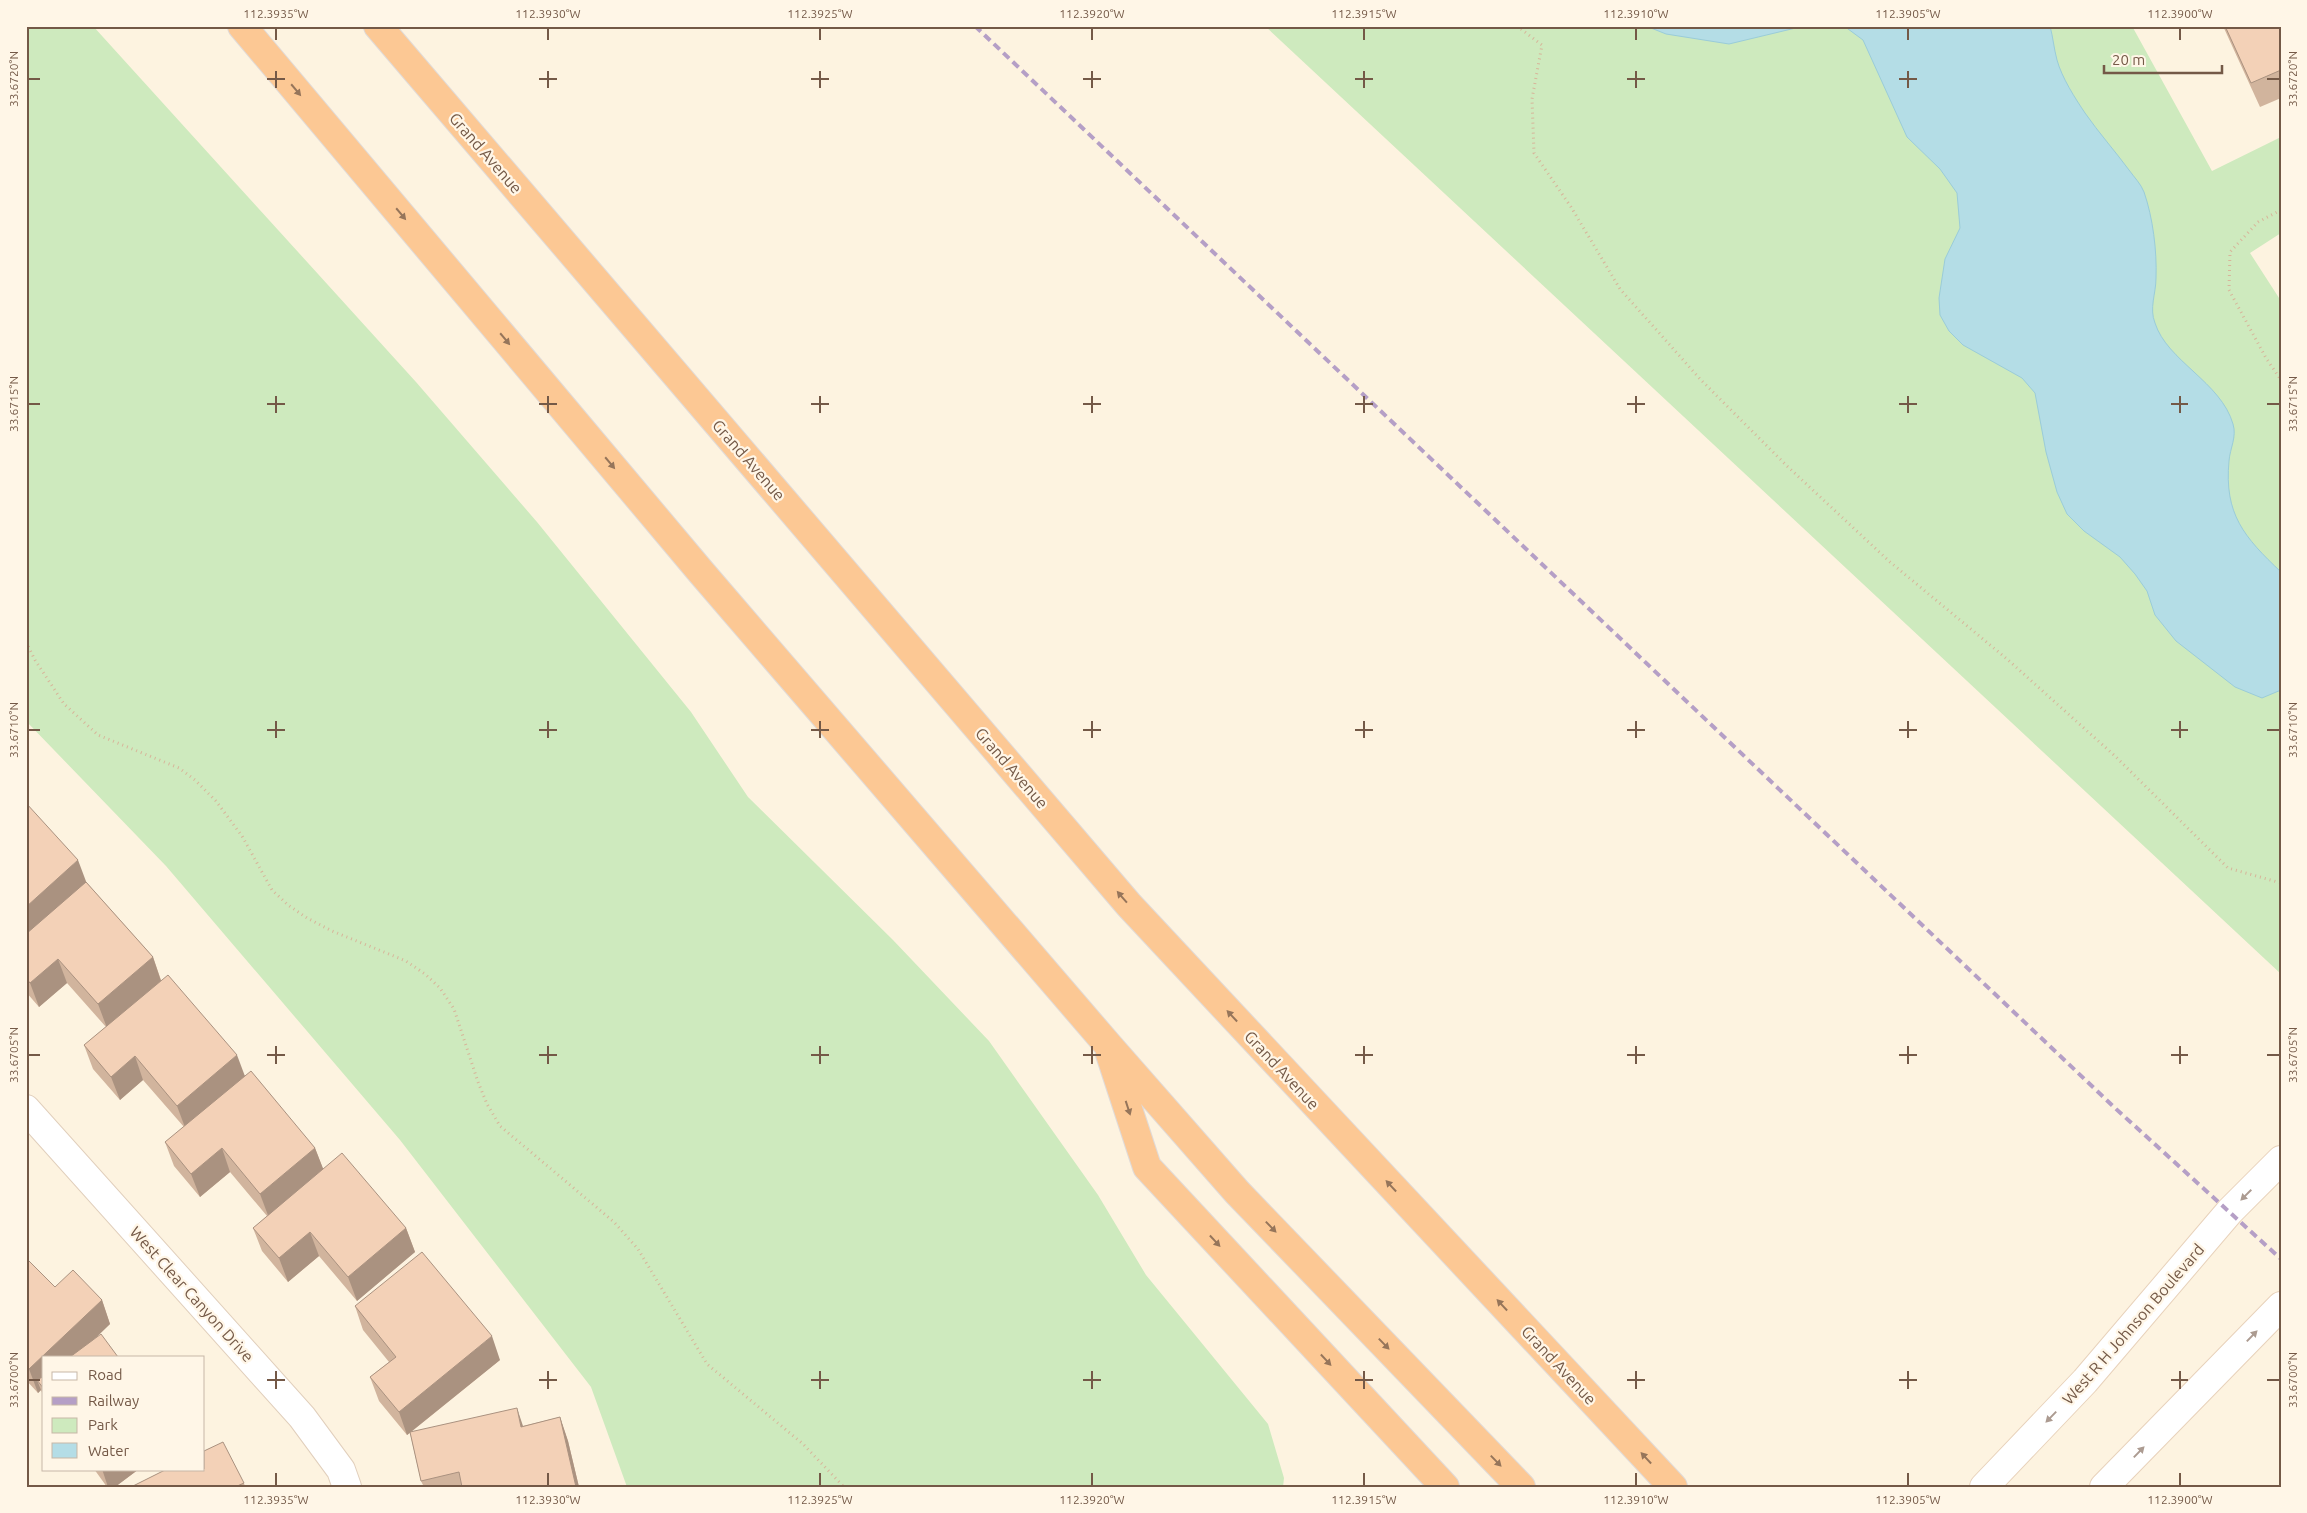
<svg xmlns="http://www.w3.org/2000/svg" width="2307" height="1513" font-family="Ubuntu,sans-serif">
	<rect width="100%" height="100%" fill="#fdf3e0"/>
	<path fill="#ceeabe" d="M 26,26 L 93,26 L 416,382 L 537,522 L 691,712 L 748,797 L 893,940 L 989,1041 L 1098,1195 L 1146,1275 L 1268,1424 L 1284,1478 L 1283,1487 L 627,1487 L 591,1387 L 400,1140 L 166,866 L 26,721 Z
		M 1265,26 L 2132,26 L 2212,171 L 2281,137 L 2281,233 L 2250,253 L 2281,301 L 2281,974 Z"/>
	<path fill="#b4dde6" stroke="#9accd9" d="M 1646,26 L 1804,26 L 1729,44 L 1666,34 Z
		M 1844,26 L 2050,26 C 2053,37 2054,49 2057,60 C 2062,78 2075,98 2085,113 C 2099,133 2115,151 2129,170 C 2134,177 2141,184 2144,192 C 2153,218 2157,251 2156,278 C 2156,294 2149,308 2155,323 C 2167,361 2221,382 2233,424 C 2237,437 2230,448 2229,461 C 2224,514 2244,537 2281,572 L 2281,690 L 2262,698 L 2235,687 L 2176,641 L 2155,615 L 2147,591 L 2135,574 L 2120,557 L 2084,531 L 2067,514 L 2057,492 L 2046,452 L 2035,393 L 2022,378 L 1963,345 L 1949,331 L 1940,315 L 1939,298 L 1945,259 L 1960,228 L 1957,193 L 1940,169 L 1907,137 L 1863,40 Z"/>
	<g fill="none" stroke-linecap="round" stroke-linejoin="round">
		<g stroke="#e1cfbc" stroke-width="30">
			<path id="minor" d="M 26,1109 L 302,1417 L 341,1470 L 347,1487"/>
		</g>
		<g stroke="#e8d2bb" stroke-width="30">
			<path id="secondary" d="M 1984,1487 L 2085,1381 L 2230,1211 L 2281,1160
				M 2104,1487 L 2281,1306"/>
		</g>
		<g stroke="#e0dad7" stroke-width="30">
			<path id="trunk" d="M 242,26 L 701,572 L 1108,1045 L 1237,1192 L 1521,1487
				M 378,26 L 1129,905 L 1673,1487
				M 1110,1054 L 1147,1167 L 1445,1487"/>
		</g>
		<path stroke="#d7b59a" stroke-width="3" stroke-dasharray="1 4" stroke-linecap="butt" d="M 1517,26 L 1542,45 L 1532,99 L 1534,153 L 1571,207 L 1620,289 L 1701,380 L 1787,466 L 1890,562 L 2007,659 L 2115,756 L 2228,868 L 2281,883
			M 2281,210 L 2258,222 L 2230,252 L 2229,290 L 2266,358 L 2281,380
			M 26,642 L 35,660 L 64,704 L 98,735 L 179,768 L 195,780 L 216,801 L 242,836 L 272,890 L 288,905 L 307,918 L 332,931 L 406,961 L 425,974 L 440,988 L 454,1009 L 478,1082 L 487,1104 L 500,1126 L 614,1222 L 638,1249 L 707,1364 L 803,1444 L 844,1487"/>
		<use href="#minor" stroke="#fff" stroke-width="28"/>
		<use href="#secondary" stroke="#fff" stroke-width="28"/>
		<use href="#trunk" stroke="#fcc894" stroke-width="28"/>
		<path stroke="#b59fc6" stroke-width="4" stroke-dasharray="8 5" stroke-linecap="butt" d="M 975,26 L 2115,1108 L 2281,1259"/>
	</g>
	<path fill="#d1b49d" d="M 2223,26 L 2281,26 L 2281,98 L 2260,107 Z
		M 26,803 L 86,882 L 153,957 L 161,980 L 245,1076 L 315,1148 L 323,1169 L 406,1228 L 415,1252 L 357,1301 L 319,1256 L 288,1282 L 262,1251 L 253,1228 L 267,1216 L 230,1172 L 200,1197 L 174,1166 L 165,1142 L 184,1127 L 143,1080 L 120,1100 L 93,1069 L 84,1045 L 106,1027 L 67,983 L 39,1007 L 26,992 Z
		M 26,1258 L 55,1287 L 102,1300 L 110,1324 L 93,1340 L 118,1357 L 44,1357 L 44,1398 L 41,1390 L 38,1393 L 26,1380 Z
		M 355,1306 L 500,1360 L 411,1432 L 523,1426 L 560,1417 L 568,1441 L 579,1487 L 424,1487 L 421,1481 L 410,1433 L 407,1435 L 379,1401 L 370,1377 L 389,1362 L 363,1330 Z
		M 94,1469 L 139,1469 L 115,1487 L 107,1487 Z
		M 244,1483 L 245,1487 L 131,1487 Z"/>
	<path fill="#aa9280" d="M 78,860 L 87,884 L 26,938 L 26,907 Z
		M 153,957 L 161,981 L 107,1028 L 98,1004 Z
		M 58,959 L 67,983 L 39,1007 L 30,983 Z
		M 237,1055 L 246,1079 L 186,1130 L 177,1106 Z
		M 135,1056 L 143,1080 L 120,1100 L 111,1077 Z
		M 222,1148 L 230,1172 L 200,1197 L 191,1174 Z
		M 315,1148 L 324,1171 L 269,1218 L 260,1194 Z
		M 406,1228 L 415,1252 L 357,1301 L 348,1277 Z
		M 310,1232 L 319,1256 L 288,1282 L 279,1258 Z
		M 102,1300 L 110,1324 L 76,1357 L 44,1357 L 44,1387 L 37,1380 L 41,1390 L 38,1393 L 29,1369 Z
		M 492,1336 L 500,1360 L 407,1435 L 399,1412 Z
		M 517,1408 L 525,1432 L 521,1427 Z
		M 560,1417 L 568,1441 L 579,1487 L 576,1487 Z
		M 102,1469 L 139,1469 L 115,1487 L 108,1487 Z"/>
	<path fill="#f3d1b7" stroke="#aa9280" d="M 2225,26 L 2281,26 L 2281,70 L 2251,83 Z
		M 26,803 L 78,860 L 26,907 Z
		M 86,882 L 153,957 L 98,1004 L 58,959 L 30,983 L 26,978 L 26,934 Z
		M 168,975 L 237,1055 L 177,1106 L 135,1056 L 111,1077 L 84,1045 Z
		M 251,1071 L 315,1148 L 260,1194 L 222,1148 L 191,1174 L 165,1142 Z
		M 342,1153 L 406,1228 L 348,1277 L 310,1232 L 279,1258 L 253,1228 Z
		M 422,1252 L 492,1336 L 399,1412 L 370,1377 L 396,1357 L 355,1306 Z
		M 26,1258 L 55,1287 L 73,1270 L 102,1300 L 29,1369 L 26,1366 Z
		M 101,1334 L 118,1357 L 70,1357 Z
		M 44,1376 L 44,1389 L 37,1380 Z
		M 517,1408 L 521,1427 L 560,1417 L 576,1487 L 462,1487 L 459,1472 L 421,1481 L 410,1432 Z
		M 223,1442 L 244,1483 L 235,1487 L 131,1487 L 167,1469 L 204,1469 L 204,1451 Z"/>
	<defs><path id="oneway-solid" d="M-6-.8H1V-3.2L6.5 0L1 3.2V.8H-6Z" transform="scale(1.25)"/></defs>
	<g fill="#96755a">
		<use href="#oneway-solid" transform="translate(296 90) rotate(50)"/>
		<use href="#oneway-solid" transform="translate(401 214) rotate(50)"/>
		<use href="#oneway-solid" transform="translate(505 339) rotate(50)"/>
		<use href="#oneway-solid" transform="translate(610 463) rotate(50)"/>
		<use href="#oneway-solid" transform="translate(1122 897) rotate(-131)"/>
		<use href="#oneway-solid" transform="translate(1232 1016) rotate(-133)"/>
		<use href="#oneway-solid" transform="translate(1128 1108) rotate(72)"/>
		<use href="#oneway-solid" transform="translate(1391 1186) rotate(-133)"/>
		<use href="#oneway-solid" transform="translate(1271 1227) rotate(46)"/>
		<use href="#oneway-solid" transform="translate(1215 1241) rotate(47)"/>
		<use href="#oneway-solid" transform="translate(1502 1305) rotate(-133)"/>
		<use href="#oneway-solid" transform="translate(1384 1344) rotate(46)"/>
		<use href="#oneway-solid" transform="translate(1326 1360) rotate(47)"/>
		<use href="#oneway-solid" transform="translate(1646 1458) rotate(-133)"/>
		<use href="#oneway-solid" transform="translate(1496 1461) rotate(46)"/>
	</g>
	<g fill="#ac9b91">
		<use href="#oneway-solid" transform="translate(2246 1195) rotate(135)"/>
		<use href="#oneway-solid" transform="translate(2252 1336) rotate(-46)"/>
		<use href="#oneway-solid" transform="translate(2051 1417) rotate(134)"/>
		<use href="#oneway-solid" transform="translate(2139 1452) rotate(-46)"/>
	</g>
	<path fill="none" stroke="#745947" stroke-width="2" d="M 276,28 L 276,40M 548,28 L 548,40M 820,28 L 820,40M 1092,28 L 1092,40M 1364,28 L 1364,40M 1636,28 L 1636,40M 1908,28 L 1908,40M 2180,28 L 2180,40M 276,71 L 276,88M 548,71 L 548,88M 820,71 L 820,88M 1092,71 L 1092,88M 1364,71 L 1364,88M 1636,71 L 1636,88M 1908,71 L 1908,88M 28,79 L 40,79M 267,79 L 285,79M 539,79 L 557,79M 811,79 L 829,79M 1083,79 L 1101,79M 1355,79 L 1373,79M 1627,79 L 1645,79M 1899,79 L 1917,79M 2267,79 L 2280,79M 276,396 L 276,413M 548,396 L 548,413M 820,396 L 820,413M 1092,396 L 1092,413M 1364,396 L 1364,413M 1636,396 L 1636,413M 1908,396 L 1908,413M 2180,396 L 2180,413M 28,404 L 40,404M 267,404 L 285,404M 539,404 L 557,404M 811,404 L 829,404M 1083,404 L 1101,404M 1355,404 L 1373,404M 1627,404 L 1645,404M 1899,404 L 1917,404M 2171,404 L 2188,404M 2267,404 L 2280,404M 276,721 L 276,738M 548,721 L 548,738M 820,721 L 820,738M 1092,721 L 1092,738M 1364,721 L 1364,738M 1636,721 L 1636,738M 1908,721 L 1908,738M 2180,721 L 2180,738M 28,730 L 40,730M 267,730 L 285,730M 539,730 L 557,730M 811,730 L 829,730M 1083,730 L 1101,730M 1355,730 L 1373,730M 1627,730 L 1645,730M 1899,730 L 1917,730M 2171,730 L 2188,730M 2267,730 L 2280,730M 276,1046 L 276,1064M 548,1046 L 548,1064M 820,1046 L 820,1064M 1092,1046 L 1092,1064M 1364,1046 L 1364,1064M 1636,1046 L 1636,1064M 1908,1046 L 1908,1064M 2180,1046 L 2180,1064M 28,1055 L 40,1055M 267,1055 L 285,1055M 539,1055 L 557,1055M 811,1055 L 829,1055M 1083,1055 L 1101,1055M 1355,1055 L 1373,1055M 1627,1055 L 1645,1055M 1899,1055 L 1917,1055M 2171,1055 L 2188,1055M 2267,1055 L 2280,1055M 276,1371 L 276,1389M 548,1371 L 548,1389M 820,1371 L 820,1389M 1092,1371 L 1092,1389M 1364,1371 L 1364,1389M 1636,1371 L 1636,1389M 1908,1371 L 1908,1389M 2180,1371 L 2180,1389M 28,1380 L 40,1380M 267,1380 L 285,1380M 539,1380 L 557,1380M 811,1380 L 829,1380M 1083,1380 L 1101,1380M 1355,1380 L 1373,1380M 1627,1380 L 1645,1380M 1899,1380 L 1917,1380M 2171,1380 L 2188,1380M 2267,1380 L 2280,1380M 276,1473 L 276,1486M 548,1473 L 548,1486M 820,1473 L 820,1486M 1092,1473 L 1092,1486M 1364,1473 L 1364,1486M 1636,1473 L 1636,1486M 1908,1473 L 1908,1486M 2180,1473 L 2180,1486"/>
	<g text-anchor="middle" stroke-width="4.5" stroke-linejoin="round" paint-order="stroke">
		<g font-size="16" fill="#745947" stroke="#fff6e7">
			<text transform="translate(486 153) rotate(49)" y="6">Grand Avenue</text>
			<text transform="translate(749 460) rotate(49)" y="6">Grand Avenue</text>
			<text transform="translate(1012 768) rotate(49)" y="6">Grand Avenue</text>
			<text transform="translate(1282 1070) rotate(47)" y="6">Grand Avenue</text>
			<text transform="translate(192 1294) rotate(48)" y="6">West Clear Canyon Drive</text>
			<text transform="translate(2133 1324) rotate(-49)" y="6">West R H Johnson Boulevard</text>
			<text transform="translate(1559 1365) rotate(47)" y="6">Grand Avenue</text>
		</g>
	</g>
	<rect width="2307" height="1513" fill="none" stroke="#fff6e7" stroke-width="55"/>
	<rect x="42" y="1356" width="162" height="115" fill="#fff6e7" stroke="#c7b7a7"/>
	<rect x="52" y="1372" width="25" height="8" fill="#ffffff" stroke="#c7b7a7"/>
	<text x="88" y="1380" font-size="15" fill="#745947">Road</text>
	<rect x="52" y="1397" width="25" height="8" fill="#b59fc6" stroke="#c7b7a7"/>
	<text x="88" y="1406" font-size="15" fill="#745947">Railway</text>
	<rect x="52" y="1418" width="25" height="15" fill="#ceeabe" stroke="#c7b7a7"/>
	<text x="88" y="1430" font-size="15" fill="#745947">Park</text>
	<rect x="52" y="1443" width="25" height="15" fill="#b4dde6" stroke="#c7b7a7"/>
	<text x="88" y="1456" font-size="15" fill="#745947">Water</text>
	<path d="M2104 65v8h118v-8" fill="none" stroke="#745947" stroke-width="2.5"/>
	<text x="2112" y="65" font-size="15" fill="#745947" stroke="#fff6e7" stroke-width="4" paint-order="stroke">20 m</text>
	<rect x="28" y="28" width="2252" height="1458" fill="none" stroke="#745947" stroke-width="2"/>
	<g font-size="12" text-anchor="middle" fill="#745947">
		<text x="276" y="18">112.3935°W</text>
		<text x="548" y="18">112.3930°W</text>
		<text x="820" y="18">112.3925°W</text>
		<text x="1092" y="18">112.3920°W</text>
		<text x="1364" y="18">112.3915°W</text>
		<text x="1636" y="18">112.3910°W</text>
		<text x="1908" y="18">112.3905°W</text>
		<text x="2180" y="18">112.3900°W</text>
		<text transform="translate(14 79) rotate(-90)" y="4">33.6720°N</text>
		<text transform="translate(2293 79) rotate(-90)" y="4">33.6720°N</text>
		<text transform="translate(14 404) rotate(-90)" y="4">33.6715°N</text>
		<text transform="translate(2293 404) rotate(-90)" y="4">33.6715°N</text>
		<text transform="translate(14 730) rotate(-90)" y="4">33.6710°N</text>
		<text transform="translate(2293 730) rotate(-90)" y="4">33.6710°N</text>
		<text transform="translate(14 1055) rotate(-90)" y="4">33.6705°N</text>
		<text transform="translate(2293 1055) rotate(-90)" y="4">33.6705°N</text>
		<text transform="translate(14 1380) rotate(-90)" y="4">33.6700°N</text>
		<text transform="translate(2293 1380) rotate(-90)" y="4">33.6700°N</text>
		<text x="276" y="1504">112.3935°W</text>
		<text x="548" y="1504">112.3930°W</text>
		<text x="820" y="1504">112.3925°W</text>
		<text x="1092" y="1504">112.3920°W</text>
		<text x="1364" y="1504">112.3915°W</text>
		<text x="1636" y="1504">112.3910°W</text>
		<text x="1908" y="1504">112.3905°W</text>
		<text x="2180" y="1504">112.3900°W</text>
	</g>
</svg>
